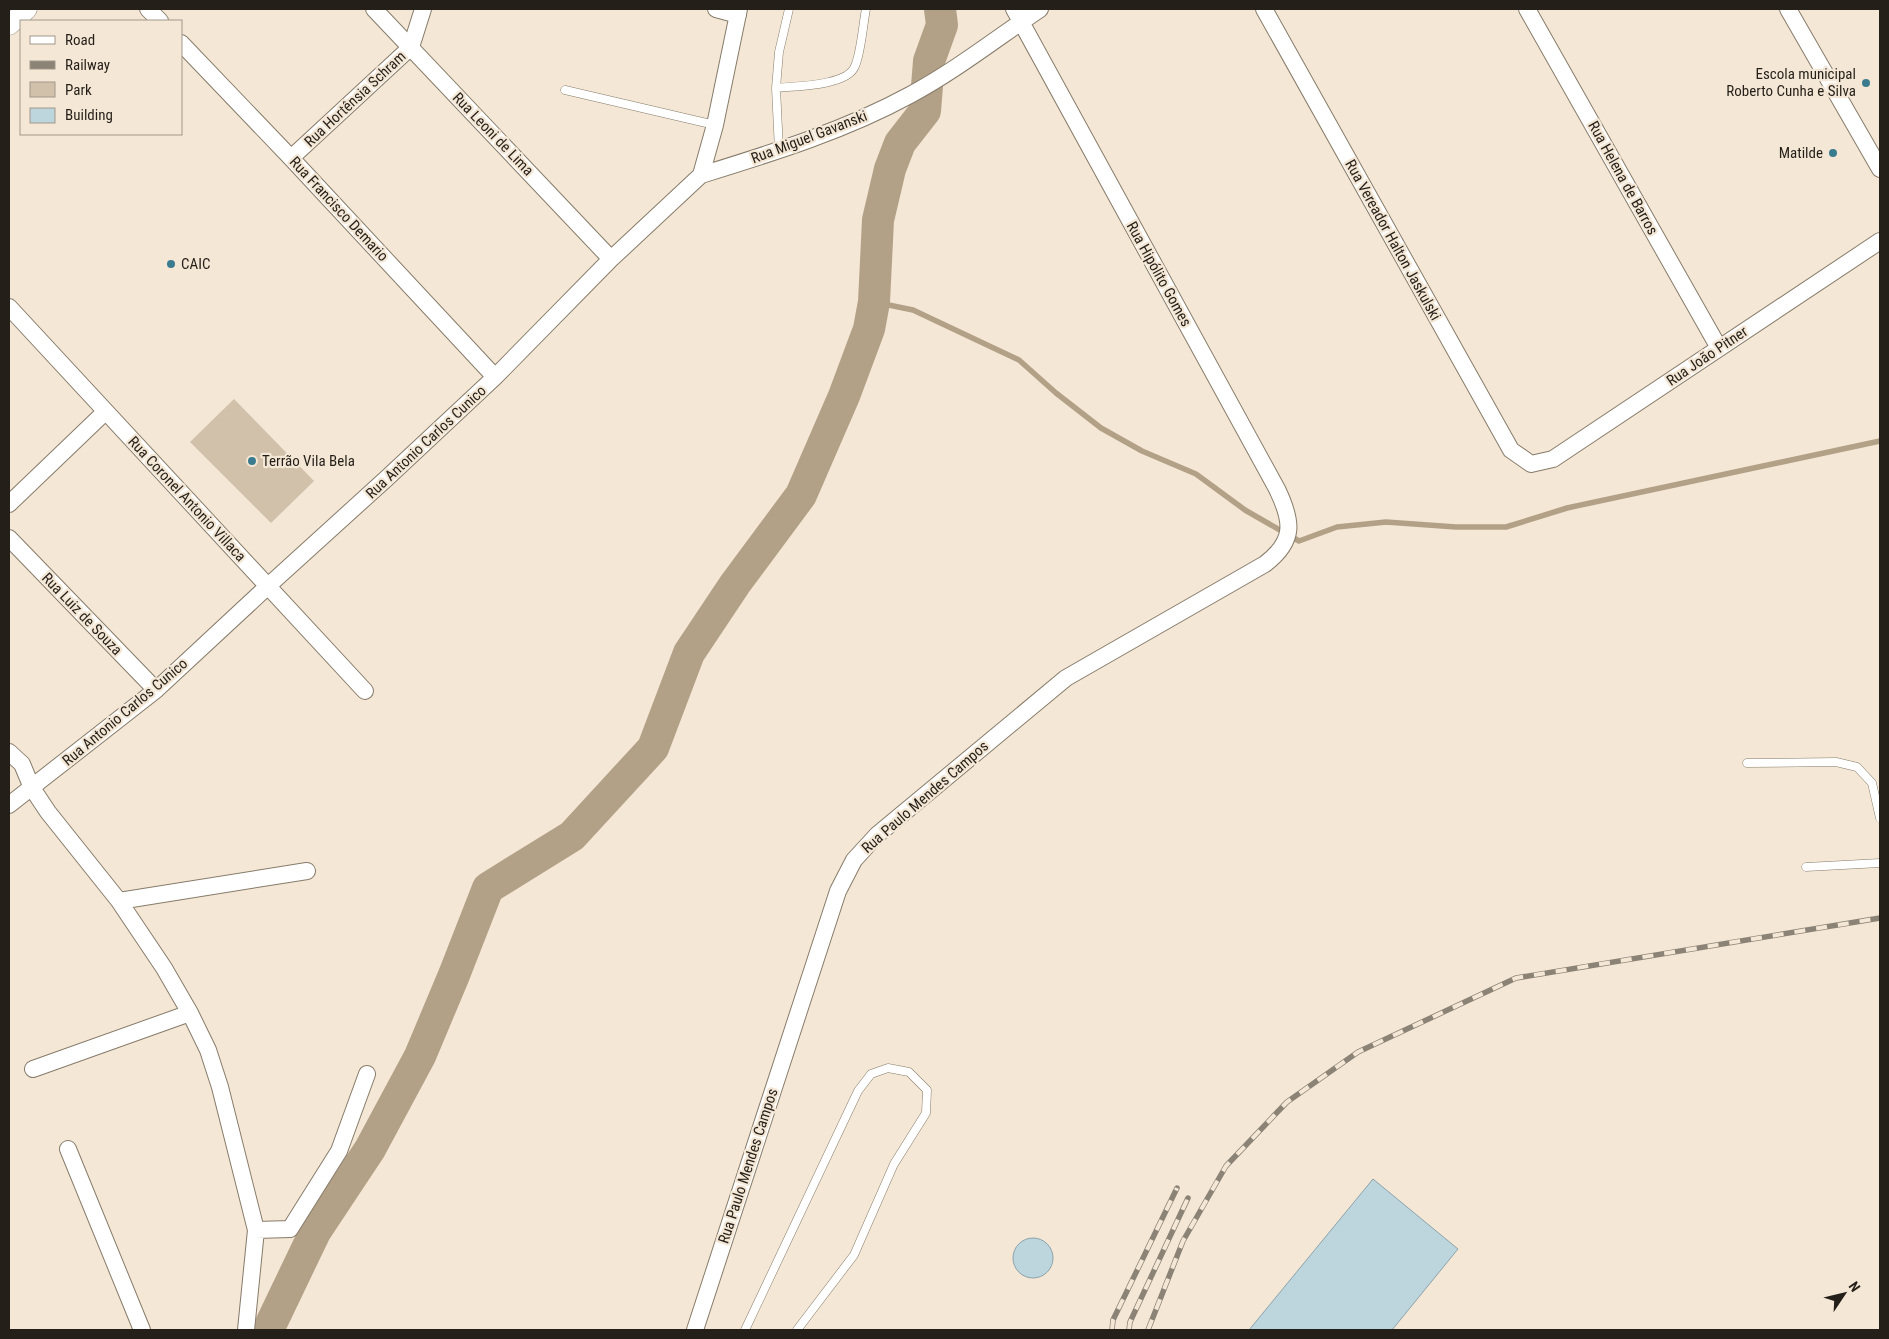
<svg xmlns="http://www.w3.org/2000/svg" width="1889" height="1339" font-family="'Roboto Condensed',sans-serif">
	<rect width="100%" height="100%" fill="#f4e7d5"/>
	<path fill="#d1c1aa" d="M 234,399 L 314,481 L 271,523 L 190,442 Z"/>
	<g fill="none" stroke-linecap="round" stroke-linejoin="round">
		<path stroke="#b3a187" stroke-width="5.5" d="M 874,302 L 913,310 L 1019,360 L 1056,393 L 1101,428 L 1142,451 L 1196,474 L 1245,510 L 1299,541 L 1337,527 L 1386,522 L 1456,527 L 1506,527 L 1567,508 L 1880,441"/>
		<path stroke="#b3a187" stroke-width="32" d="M 268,1330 L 315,1232 L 370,1149 L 420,1056 L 454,975 L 488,888 L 572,836 L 653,748 L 689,653 L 735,584 L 801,495 L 844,396 L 869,329 L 874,302 L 878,220 L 890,169 L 900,143 L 925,111 L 929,61 L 942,25 L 940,9"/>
	</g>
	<path fill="#bdd5dd" stroke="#8ca3ab" d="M 1373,1179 L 1458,1249 L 1392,1330 L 1249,1330 Z
		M1013 1258a20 20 0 1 1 40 0a20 20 0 1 1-40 0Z"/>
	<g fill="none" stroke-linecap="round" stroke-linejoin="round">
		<g stroke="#877b6a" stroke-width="9">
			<path id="service" d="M 776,88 C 795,86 848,86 855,66 C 861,53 863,24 866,9
				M 565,90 L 715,125
				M 779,150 L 776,88 L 779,52 L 789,9
				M 1747,763 L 1836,762 L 1857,767 L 1872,783 L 1880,818
				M 1806,867 L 1880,863
				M 745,1330 L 858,1091 L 871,1074 L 888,1068 L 909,1072 L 927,1090 L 926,1113 L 894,1164 L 854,1255 L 797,1330"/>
		</g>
		<g stroke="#877b6a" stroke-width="18">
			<path id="minor" d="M 148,9 L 160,21
				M 374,9 L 611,259
				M 716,9 L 738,15
				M 1264,9 L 1511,450 L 1531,464 L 1553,459 L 1880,241
				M 1527,9 L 1719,348
				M 1788,9 L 1880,169
				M 181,43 L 291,158 L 495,377
				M 291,158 L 411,47 L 423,9
				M 701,175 C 772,153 844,131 910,95 C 955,71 997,38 1040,9
				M 9,307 L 365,691
				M 9,504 L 105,412
				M 9,538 L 156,690
				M 9,752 L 22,764 L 32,788 L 48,812 L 119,901 L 164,968 L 190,1013 L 208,1050 L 220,1087 L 256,1230 L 246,1330
				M 9,805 L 156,690 L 268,586 L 387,478 L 495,377 L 611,259 L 701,175 L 715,125 L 739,9
				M 119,901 L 307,871
				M 33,1069 L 190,1013
				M 68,1149 L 142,1330
				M 256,1230 L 290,1229 L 339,1151 L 367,1074
				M 695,1330 L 838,891 L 854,860 L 877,835 L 1066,678 L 1265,564 C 1295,541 1293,522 1277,489 L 1014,9"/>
		</g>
		<g stroke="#877b6a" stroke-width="21">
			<path id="tertiary" d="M 9,25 L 27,9"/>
		</g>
		<use href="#service" stroke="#fff" stroke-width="8"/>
		<use href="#minor" stroke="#fff" stroke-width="16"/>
		<use href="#tertiary" stroke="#fff" stroke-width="20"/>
		<g stroke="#8c8377" stroke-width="5.5">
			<path id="rail" d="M 1112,1330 L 1113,1320 L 1177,1188
				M 1129,1330 L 1130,1322 L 1188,1198
				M 1148,1330 L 1183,1241 L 1226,1166 L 1287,1102 L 1358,1052 L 1516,978 L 1880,918"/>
		</g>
		<use href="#rail" stroke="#f4e7d5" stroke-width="4" stroke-dasharray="11" stroke-linecap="butt"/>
	</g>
	<g fill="#3b7b8f" stroke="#f4e7d5" stroke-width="2">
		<circle cx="1866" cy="83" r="5"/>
		<circle cx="1833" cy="153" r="5"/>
		<circle cx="171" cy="264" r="5"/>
		<circle cx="252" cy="461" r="5"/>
	</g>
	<g text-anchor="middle" stroke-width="4.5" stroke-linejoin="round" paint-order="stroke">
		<g font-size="15" fill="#241f19" stroke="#f4e7d5" text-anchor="end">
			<text x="1856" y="79">Escola municipal<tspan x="1856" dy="17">Roberto Cunha e Silva</tspan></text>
			<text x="1823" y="158">Matilde</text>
			<text x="181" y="269" text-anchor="start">CAIC</text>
			<text x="262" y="466" text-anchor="start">Terrão Vila Bela</text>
		</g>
		<g font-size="15" fill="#241f19" stroke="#f4e7d5">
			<text transform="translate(355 99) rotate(-43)" y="5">Rua Hortênsia Schram</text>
			<text transform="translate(493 134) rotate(46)" y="5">Rua Leoni de Lima</text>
			<text transform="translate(809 137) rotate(-21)" y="5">Rua Miguel Gavanski</text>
			<text transform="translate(1623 178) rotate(61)" y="5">Rua Helena de Barros</text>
			<text transform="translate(339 209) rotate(47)" y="5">Rua Francisco Demario</text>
			<text transform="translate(1393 240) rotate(61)" y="5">Rua Vereador Halton Jaskulski</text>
			<text transform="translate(1159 274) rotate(61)" y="5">Rua Hipólito Gomes</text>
			<text transform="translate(1707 356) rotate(-34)" y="5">Rua João Pitner</text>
			<text transform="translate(426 442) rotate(-43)" y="5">Rua Antonio Carlos Cunico</text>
			<text transform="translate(187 499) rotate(47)" y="5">Rua Coronel Antonio Villaca</text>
			<text transform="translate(82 614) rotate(46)" y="5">Rua Luiz de Souza</text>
			<text transform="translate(125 712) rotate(-40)" y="5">Rua Antonio Carlos Cunico</text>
			<text transform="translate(925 797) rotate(-41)" y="5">Rua Paulo Mendes Campos</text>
			<text transform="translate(748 1166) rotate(-72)" y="5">Rua Paulo Mendes Campos</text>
		</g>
	</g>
	<rect width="1889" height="1339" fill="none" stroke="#241f19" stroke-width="20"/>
	<rect x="20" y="20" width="162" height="115" fill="#f4e7d5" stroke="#a1978a"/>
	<rect x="30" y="36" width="25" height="8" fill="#ffffff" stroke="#a1978a"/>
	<text x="65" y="45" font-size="15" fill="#241f19">Road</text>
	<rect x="30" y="61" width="25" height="8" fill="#8c8377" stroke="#a1978a"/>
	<text x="65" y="70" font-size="15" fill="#241f19">Railway</text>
	<rect x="30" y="82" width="25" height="15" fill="#d1c1aa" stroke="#a1978a"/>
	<text x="65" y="95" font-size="15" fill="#241f19">Park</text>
	<rect x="30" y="108" width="25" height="15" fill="#bdd5dd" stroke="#a1978a"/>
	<text x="65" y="120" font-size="15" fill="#241f19">Building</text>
	<g transform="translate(1844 1294) rotate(55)" stroke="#f4e7d5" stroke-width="4" paint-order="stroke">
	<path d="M0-4L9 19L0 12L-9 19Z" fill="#241f19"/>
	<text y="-8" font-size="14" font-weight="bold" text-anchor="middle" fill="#241f19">N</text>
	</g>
</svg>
